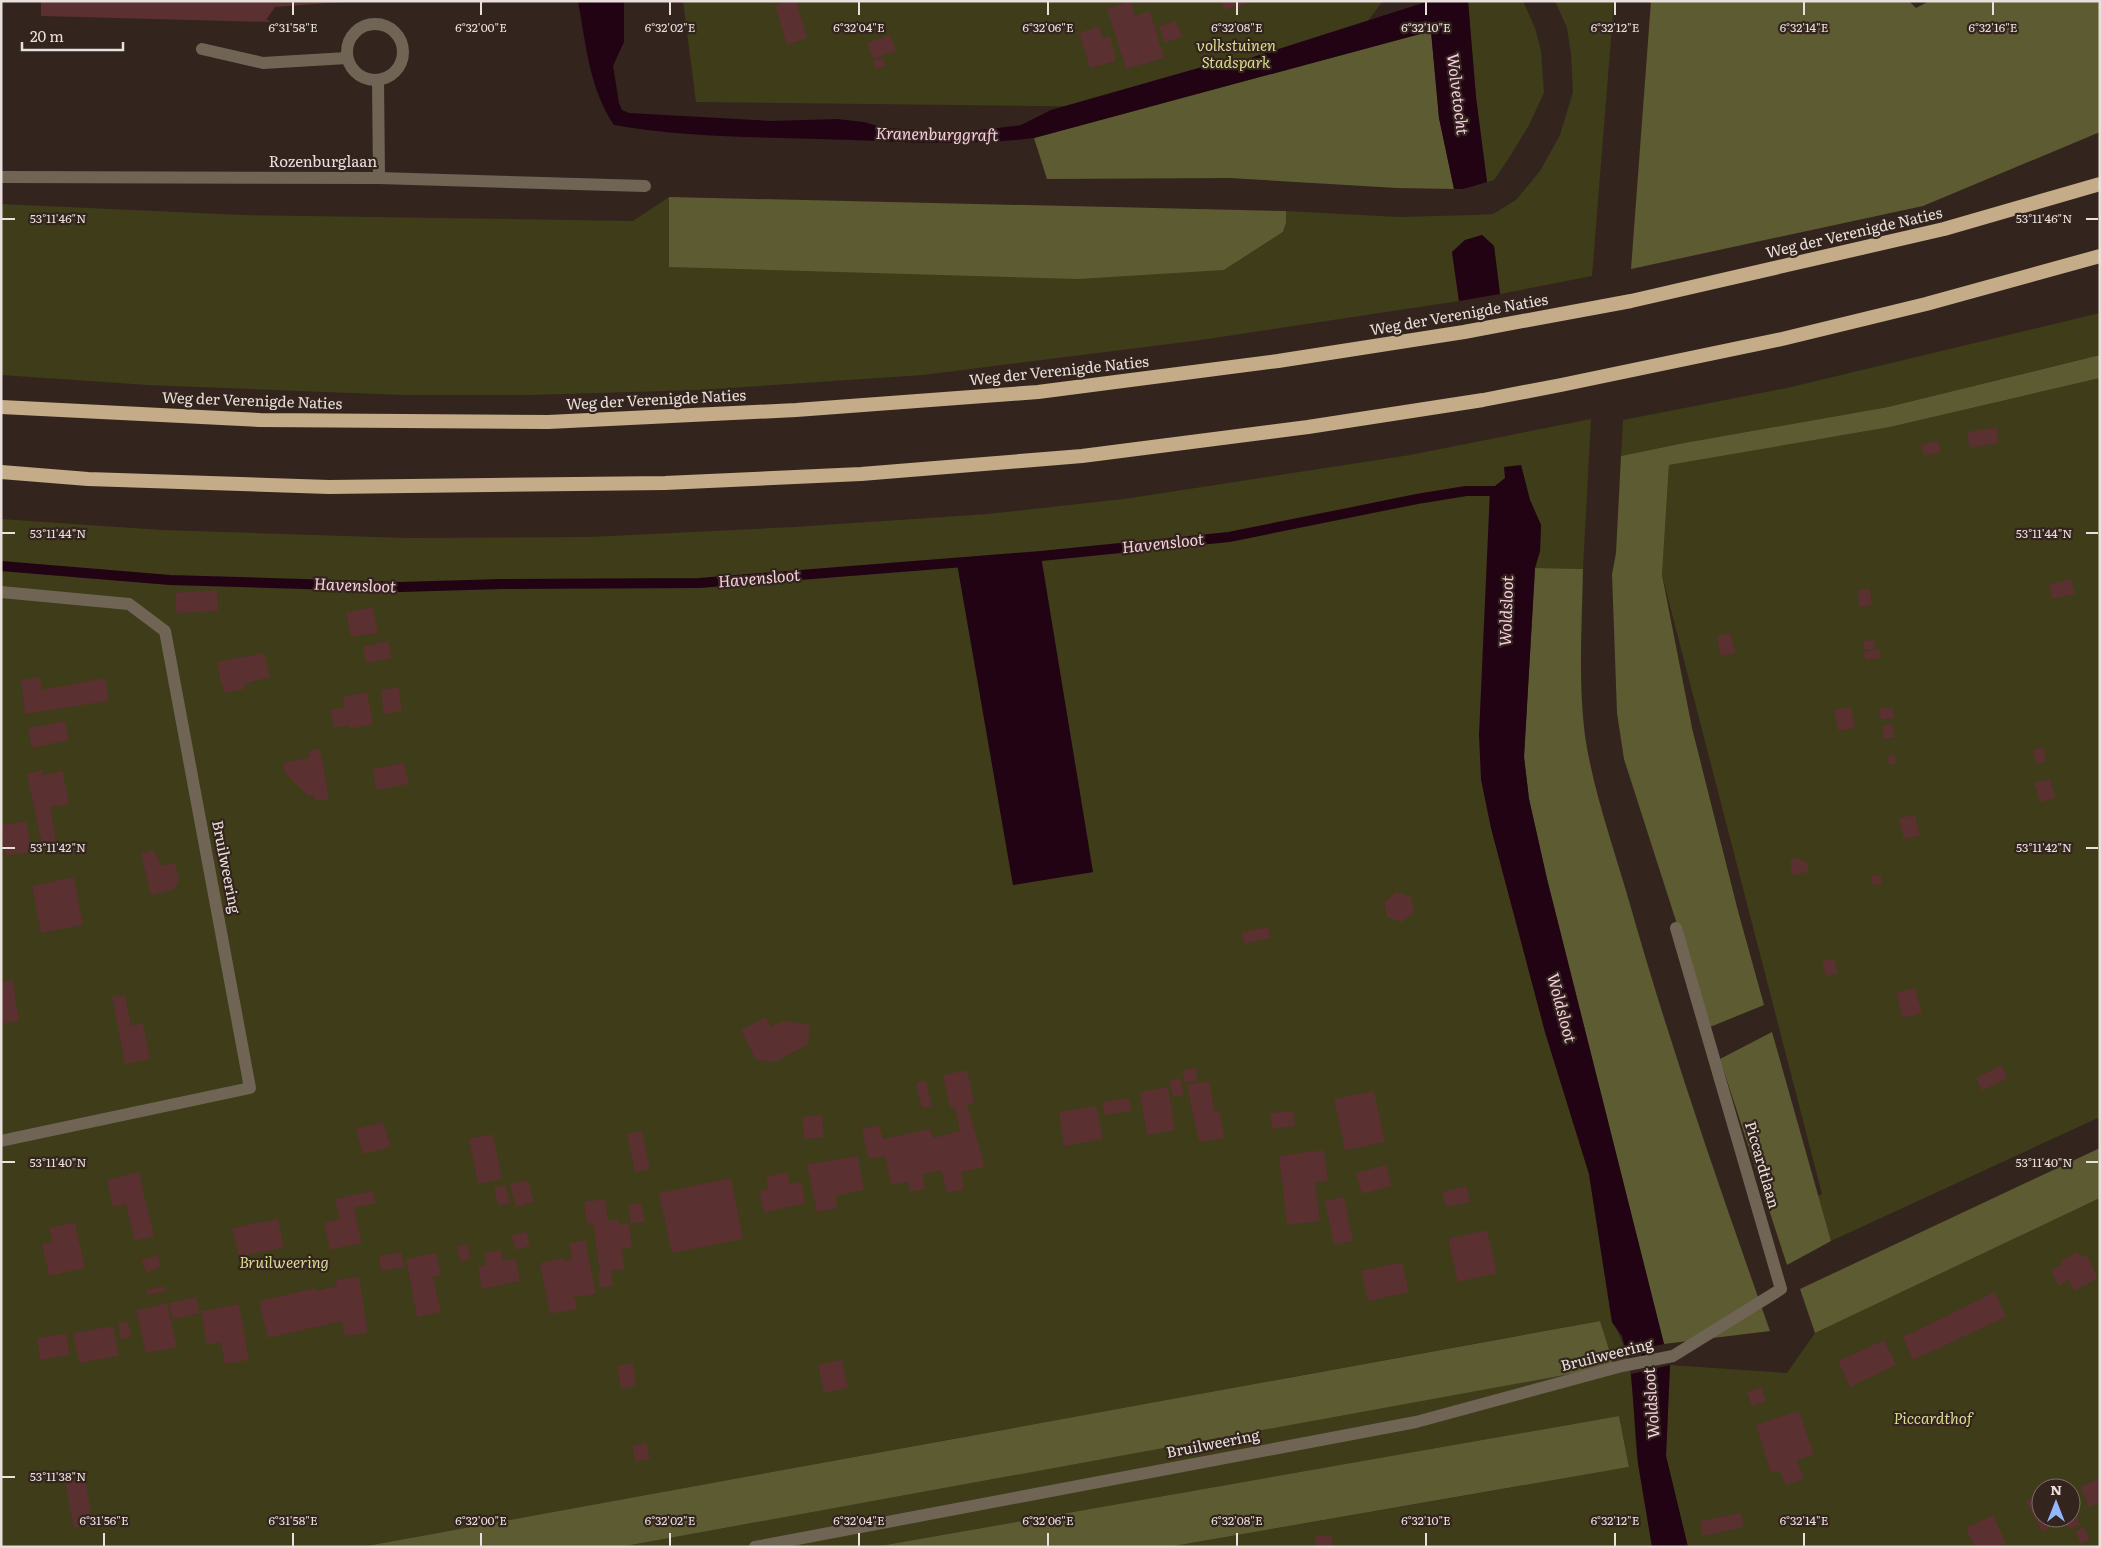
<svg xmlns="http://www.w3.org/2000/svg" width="2101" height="1548" font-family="Literata,serif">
	<rect width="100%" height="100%" fill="#33251e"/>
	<path fill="#3e3c19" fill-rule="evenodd" d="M 683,1 L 1383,1 L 1301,109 L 696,102 Z
		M 1468,1 L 1523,1 L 1535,28 L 1541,51 L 1544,93 L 1529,125 L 1509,158 L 1494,180 L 1487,182 L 1476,97 Z
		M 1555,1 L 1614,1 L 1592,276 L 1500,294 L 1494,246 L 1482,235 L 1465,240 L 1452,252 L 1459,301 L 1201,340 L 923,375 L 699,390 L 530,395 L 403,395 L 148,385 L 1,375 L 1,204 L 242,215 L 633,221 L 669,197 L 669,267 L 1224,270 L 1283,232 L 1286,223 L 1286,211 L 1399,217 L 1472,215 L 1493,214 L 1516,200 L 1540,171 L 1560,135 L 1573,92 L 1571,54 L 1567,28 Z
		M 2100,313 L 2100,355 L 1888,407 L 1684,443 L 1621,456 L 1623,420 L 1787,388 Z
		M 2100,378 L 2100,1117 L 1831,1241 L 1818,1196 L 1822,1194 L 1662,575 L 1669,465 L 1890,427 Z
		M 1591,419 L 1583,569 L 1535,568 L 1540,551 L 1541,525 L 1530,500 L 1521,465 L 1505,478 L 1481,779 L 1491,828 L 1545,1032 L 1589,1174 L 1612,1322 C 1639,1363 1631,1416 1638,1463 C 1642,1491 1648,1519 1652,1547 L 1169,1547 L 1629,1467 L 1619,1416 L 874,1547 L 620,1547 L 1613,1366 L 1599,1321 L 361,1547 L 1,1547 L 1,519 L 162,530 L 406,538 L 590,537 L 794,527 L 988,514 L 1124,499 L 1410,455 ZM 957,563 L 1093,872 L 1013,885 Z
		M 2100,1198 L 2100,1547 L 1688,1547 L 1666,1456 L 1670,1365 L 1787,1373 L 1815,1333 ZM 2041,1488 L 2071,1488 L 2071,1518 L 2041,1518 Z"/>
	<path fill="#5d5b31" d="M 1651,1 L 1909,1 L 1916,8 L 1929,1 L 2100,1 L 2100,132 L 1923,206 L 1631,269 Z
		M 1431,31 L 1439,118 L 1454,189 L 1397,188 L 1230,178 L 1047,179 L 1034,138 Z
		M 669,197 L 1286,211 L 1286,223 L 1283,232 L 1224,270 L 1078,279 L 669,267 Z
		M 2100,355 L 2100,378 L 1890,427 L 1669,465 L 1662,575 L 1692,728 L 1738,911 L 1764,1005 L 1710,1027 L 1624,759 L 1617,713 L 1612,574 L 1616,553 L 1621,456 L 1684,443 L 1888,407 Z
		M 1535,568 L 1583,569 C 1582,624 1578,681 1585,736 C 1593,790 1614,849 1629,901 C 1670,1046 1720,1189 1770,1331 L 1664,1344 L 1547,879 L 1529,799 L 1524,757 Z
		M 1772,1032 L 1831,1241 L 1787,1265 L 1720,1059 Z
		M 2100,1148 L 2100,1198 L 1815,1333 L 1800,1289 Z
		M 1600,1321 L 1614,1366 L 620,1547 L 361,1547 Z
		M 1619,1416 L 1629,1467 L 1168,1547 L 874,1547 Z"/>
	<path fill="#220314" d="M 578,1 L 624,1 L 624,42 L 613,66 L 619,103 L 622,110 L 629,113 L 771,121 L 837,119 L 864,122 L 884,128 L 956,132 L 990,129 L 1021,125 L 1051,110 L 1223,61 L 1225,66 L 1429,1 L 1468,1 L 1476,97 L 1487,182 L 1463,189 L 1454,189 L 1439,118 L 1431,31 L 1034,138 C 963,147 890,141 818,139 C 751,137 681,137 614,125 C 589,88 586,44 578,1 Z
		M 1482,235 L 1494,246 L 1500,294 L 1459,301 L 1452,252 L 1465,240 Z
		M 1521,465 L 1530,500 L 1541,525 L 1540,551 L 1535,568 L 1524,757 L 1529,799 L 1547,879 L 1664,1344 L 1626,1352 L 1622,1336 L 1612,1322 L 1589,1174 L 1545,1032 L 1491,828 L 1481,779 L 1479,735 L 1490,490 L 1505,478 L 1504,467 Z
		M 1041,556 L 1093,872 L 1013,885 L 957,563 Z
		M 1670,1365 L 1666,1456 L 1688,1547 L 1652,1547 L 1638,1463 L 1631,1374 Z"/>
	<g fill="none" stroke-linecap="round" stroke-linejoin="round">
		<path stroke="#220314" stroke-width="10" d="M 1,566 L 170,580 L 401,587 L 501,584 L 699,583 L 1041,556 L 1229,537 L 1417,499 L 1466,491 L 1503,491
			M 1642,1335 L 1648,1360 L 1649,1382"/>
	</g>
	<path fill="#5a3030" d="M 41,1 L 341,1 L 342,2 L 275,7 L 266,20 L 269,20 L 269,22 L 41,16 Z
		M 787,1 L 796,1 L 807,38 L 787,45 L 775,5 Z
		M 1131,1 L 1135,16 L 1150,11 L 1164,58 L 1126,69 L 1107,9 Z
		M 1222,1 L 1254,1 L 1254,2 L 1224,10 Z
		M 1176,21 L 1182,37 L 1164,43 L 1159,26 Z
		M 1099,26 L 1103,38 L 1110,37 L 1116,61 L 1090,68 L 1079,33 Z
		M 890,35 L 896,51 L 873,59 L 867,43 Z
		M 882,58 L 886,66 L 876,69 L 873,61 Z
		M 1997,427 L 1998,443 L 1970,448 L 1967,432 Z
		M 1938,441 L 1941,452 L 1924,456 L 1921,445 Z
		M 2071,579 L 2075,594 L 2052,599 L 2049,584 Z
		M 1870,589 L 1872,605 L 1859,607 L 1858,590 Z
		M 217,590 L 218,611 L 176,613 L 175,593 Z
		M 373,607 L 378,633 L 351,637 L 346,612 Z
		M 1730,633 L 1736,653 L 1721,656 L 1717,636 Z
		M 1874,640 L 1875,649 L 1864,650 L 1863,641 Z
		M 388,641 L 392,658 L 367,663 L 363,647 Z
		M 1880,649 L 1881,658 L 1865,660 L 1864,652 Z
		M 264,653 L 270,677 L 244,684 L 244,689 L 225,693 L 223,685 L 221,685 L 217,662 Z
		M 40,677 L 42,690 L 105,678 L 109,701 L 25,714 L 21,680 Z
		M 399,687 L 402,711 L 384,714 L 381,690 Z
		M 367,692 L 373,724 L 350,729 L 349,725 L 334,728 L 330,710 L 345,707 L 343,697 Z
		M 1851,707 L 1855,728 L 1838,731 L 1834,710 Z
		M 1893,707 L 1894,718 L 1881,720 L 1879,709 Z
		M 65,721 L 69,740 L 32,748 L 28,728 Z
		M 1892,724 L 1895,737 L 1884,739 L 1882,727 Z
		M 2043,748 L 2046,761 L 2036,764 L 2033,749 Z
		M 320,749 L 329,799 L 315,801 L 314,795 L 308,796 L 290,778 L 284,771 L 283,763 L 309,758 L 308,751 Z
		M 1894,754 L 1896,764 L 1889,765 L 1888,756 Z
		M 404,763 L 409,784 L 376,790 L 373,769 Z
		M 42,770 L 42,775 L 63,771 L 69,804 L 50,807 L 57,846 L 43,849 L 27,774 Z
		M 2050,779 L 2056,798 L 2040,802 L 2034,783 Z
		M 1915,815 L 1920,836 L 1904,839 L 1899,818 Z
		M 26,821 L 32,852 L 6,856 L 1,825 Z
		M 153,850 L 162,866 L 175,863 L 179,880 L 174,889 L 151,895 L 141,853 Z
		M 1798,858 L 1808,864 L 1809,872 L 1792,875 L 1790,859 Z
		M 1881,875 L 1882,884 L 1872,885 L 1871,876 Z
		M 74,877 L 83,925 L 41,933 L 32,886 Z
		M 1396,892 L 1411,897 L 1414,912 L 1402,922 L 1387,917 L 1384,902 Z
		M 1268,927 L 1271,938 L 1244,944 L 1242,932 Z
		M 1834,958 L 1838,973 L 1826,976 L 1822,961 Z
		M 13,980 L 19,1021 L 1,1024 L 1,982 Z
		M 1915,988 L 1922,1013 L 1903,1018 L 1896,993 Z
		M 125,995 L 131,1026 L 143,1023 L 150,1059 L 125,1064 L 112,997 Z
		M 766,1017 L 771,1027 L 783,1021 L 810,1025 L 808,1045 L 775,1062 L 756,1060 L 741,1030 Z
		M 2001,1065 L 2008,1078 L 1982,1091 L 1976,1078 Z
		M 1195,1068 L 1198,1081 L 1185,1083 L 1182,1070 Z
		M 967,1070 L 974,1103 L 967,1104 L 985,1167 L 961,1172 L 964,1189 L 947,1193 L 941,1170 L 923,1174 L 925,1189 L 910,1192 L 908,1182 L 891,1185 L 885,1156 L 868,1159 L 862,1129 L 879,1125 L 883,1139 L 930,1129 L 933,1138 L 960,1131 L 955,1107 L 950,1108 L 943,1075 Z
		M 1180,1078 L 1184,1095 L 1173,1097 L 1169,1080 Z
		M 926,1081 L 932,1106 L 922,1108 L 916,1083 Z
		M 1209,1081 L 1215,1112 L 1219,1111 L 1225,1138 L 1199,1142 L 1187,1085 Z
		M 1168,1087 L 1175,1130 L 1147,1135 L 1140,1092 Z
		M 1374,1091 L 1385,1142 L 1345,1150 L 1334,1099 Z
		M 1129,1098 L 1131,1111 L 1104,1115 L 1102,1102 Z
		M 1096,1106 L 1103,1139 L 1064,1146 L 1059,1112 Z
		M 1293,1111 L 1295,1126 L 1272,1129 L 1270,1113 Z
		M 822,1115 L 824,1137 L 804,1139 L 802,1117 Z
		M 383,1122 L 391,1147 L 363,1154 L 356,1129 Z
		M 642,1131 L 650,1169 L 635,1172 L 627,1134 Z
		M 493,1134 L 502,1179 L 478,1184 L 469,1139 Z
		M 1324,1150 L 1328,1181 L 1315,1182 L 1320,1221 L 1287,1225 L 1279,1156 Z
		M 858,1156 L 864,1190 L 835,1196 L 838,1208 L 817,1212 L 807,1164 Z
		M 1386,1165 L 1392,1186 L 1362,1194 L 1356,1173 Z
		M 139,1172 L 154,1236 L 135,1241 L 126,1204 L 113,1207 L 107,1180 Z
		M 787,1172 L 790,1184 L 801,1182 L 805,1203 L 764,1213 L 759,1191 L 768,1189 L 766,1177 Z
		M 731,1178 L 743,1239 L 672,1253 L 659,1193 Z
		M 528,1180 L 534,1202 L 516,1207 L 510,1184 Z
		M 505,1185 L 510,1203 L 498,1206 L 494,1187 Z
		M 1467,1186 L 1470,1202 L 1446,1207 L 1442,1192 Z
		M 373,1191 L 376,1203 L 354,1208 L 362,1243 L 330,1250 L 324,1223 L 340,1219 L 335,1199 Z
		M 1344,1197 L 1353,1241 L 1334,1245 L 1325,1201 Z
		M 605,1199 L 608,1221 L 618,1219 L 619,1225 L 629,1223 L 632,1248 L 622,1249 L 625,1269 L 611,1271 L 613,1286 L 600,1288 L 598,1273 L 600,1273 L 593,1223 L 587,1224 L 584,1202 Z
		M 641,1203 L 645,1222 L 631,1224 L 628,1205 Z
		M 278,1219 L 284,1247 L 239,1257 L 232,1228 Z
		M 75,1222 L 85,1268 L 49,1276 L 42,1244 L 52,1242 L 49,1228 Z
		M 1487,1230 L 1497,1273 L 1458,1282 L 1448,1239 Z
		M 527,1232 L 530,1246 L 515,1250 L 512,1235 Z
		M 585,1240 L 596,1294 L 580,1297 L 580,1295 L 574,1296 L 577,1309 L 550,1314 L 540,1263 L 565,1258 L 566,1261 L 572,1259 L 569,1243 Z
		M 468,1245 L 470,1259 L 460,1261 L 457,1246 Z
		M 501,1250 L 503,1261 L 516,1259 L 520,1281 L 482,1289 L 478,1266 L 486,1265 L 484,1253 Z
		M 401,1252 L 404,1267 L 381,1271 L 379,1256 Z
		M 2078,1252 L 2081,1257 L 2086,1254 L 2098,1278 L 2074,1291 L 2068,1280 L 2059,1286 L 2051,1270 L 2062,1264 L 2060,1261 Z
		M 436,1253 L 441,1275 L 433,1277 L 441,1312 L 417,1317 L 406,1259 Z
		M 158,1255 L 161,1266 L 147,1273 L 141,1260 Z
		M 1402,1262 L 1409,1292 L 1368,1301 L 1361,1271 Z
		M 359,1277 L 368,1333 L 345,1336 L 342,1321 L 268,1338 L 259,1301 L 316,1288 L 316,1291 L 337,1286 L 336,1280 Z
		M 165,1286 L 166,1291 L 147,1295 L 146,1290 Z
		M 1995,1292 L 2006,1317 L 1913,1360 L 1903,1337 Z
		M 196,1297 L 200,1313 L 173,1319 L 169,1303 Z
		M 167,1303 L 177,1347 L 146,1353 L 136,1310 Z
		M 239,1304 L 249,1360 L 225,1364 L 221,1342 L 207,1345 L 201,1311 Z
		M 128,1321 L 131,1337 L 121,1339 L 118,1323 Z
		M 113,1326 L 119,1356 L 79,1363 L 73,1333 Z
		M 66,1333 L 70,1355 L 40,1360 L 37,1338 Z
		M 1884,1340 L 1896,1365 L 1850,1387 L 1838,1361 Z
		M 842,1360 L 848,1388 L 824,1393 L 818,1365 Z
		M 633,1363 L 636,1386 L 621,1389 L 617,1366 Z
		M 1761,1387 L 1766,1402 L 1752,1406 L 1747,1392 Z
		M 1799,1411 L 1814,1455 L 1797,1460 L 1804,1479 L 1786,1485 L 1780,1471 L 1771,1473 L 1756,1425 Z
		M 647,1443 L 650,1459 L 635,1462 L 632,1446 Z
		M 85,1477 L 93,1525 L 74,1528 L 65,1481 Z
		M 2100,1478 L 2100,1502 L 2089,1507 L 2080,1487 Z
		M 2041,1494 L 2041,1518 L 2059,1518 L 2061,1522 L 2042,1532 L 2026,1501 Z
		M 2075,1511 L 2080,1524 L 2068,1530 L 2063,1518 L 2071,1518 L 2071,1513 Z
		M 1741,1513 L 1744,1527 L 1703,1536 L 1700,1521 Z
		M 1993,1515 L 2006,1543 L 1997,1547 L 1974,1547 L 1966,1528 Z
		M 2084,1527 L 2090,1540 L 2081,1544 L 2075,1531 Z
		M 1332,1535 L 1333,1547 L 1315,1547 L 1315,1536 Z"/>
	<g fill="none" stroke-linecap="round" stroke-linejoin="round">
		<path stroke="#706555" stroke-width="12" d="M347 52a28 28 0 1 1 56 0a28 28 0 1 1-56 0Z
			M 202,49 L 263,63 L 347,58
			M 378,80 L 379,178
			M 1,592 L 129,604 L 165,631 L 250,1088 L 1,1141"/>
		<path stroke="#706555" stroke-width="12" d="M 1,177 L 379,178 L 645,186
			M 755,1547 L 1416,1422 L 1622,1366 L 1673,1356 L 1781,1289 L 1676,928"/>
		<path stroke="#c5ac88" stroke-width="14" d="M 1,407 L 260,420 L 548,422 L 796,410 L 1038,392 L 1278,361 L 1464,332 L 1631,301 L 1944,229 L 2100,184
			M 1,472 L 88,479 L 329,487 L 665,483 L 861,474 L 1082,456 L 1308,427 L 1483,400 L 1561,385 L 1782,339 L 1926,304 L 2100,256"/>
	</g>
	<path fill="none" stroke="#e9dfdb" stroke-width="2" d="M 293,2 L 293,15M 481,2 L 481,15M 670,2 L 670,15M 859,2 L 859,15M 1048,2 L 1048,15M 1237,2 L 1237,15M 1426,2 L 1426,15M 1615,2 L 1615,15M 1804,2 L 1804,15M 1993,2 L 1993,15M 2,219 L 15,219M 2086,219 L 2098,219M 2,533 L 15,533M 2086,533 L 2098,533M 2,848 L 15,848M 2086,848 L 2098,848M 2,1162 L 15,1162M 2086,1162 L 2098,1162M 2,1477 L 15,1477M 104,1533 L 104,1546M 293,1533 L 293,1546M 481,1533 L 481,1546M 670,1533 L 670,1546M 859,1533 L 859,1546M 1048,1533 L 1048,1546M 1237,1533 L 1237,1546M 1426,1533 L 1426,1546M 1615,1533 L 1615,1546M 1804,1533 L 1804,1546"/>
	<g text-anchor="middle" stroke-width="4.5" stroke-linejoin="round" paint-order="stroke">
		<g font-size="15" font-style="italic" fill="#dcdb93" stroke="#33251e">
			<text x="1236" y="51">volkstuinen<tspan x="1236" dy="17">Stadspark</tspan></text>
			<text x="284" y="1268">Bruilweering</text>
			<text x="1933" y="1424">Piccardthof</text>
		</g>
		<g font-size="15" fill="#e9dfdb" stroke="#33251e">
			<text x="323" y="167">Rozenburglaan</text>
			<text transform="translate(1854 233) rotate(-13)" y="5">Weg der Verenigde Naties</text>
			<text transform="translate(1459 315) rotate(-10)" y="5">Weg der Verenigde Naties</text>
			<text transform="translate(1059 371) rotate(-6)" y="5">Weg der Verenigde Naties</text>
			<text transform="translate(656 400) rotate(-3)" y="5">Weg der Verenigde Naties</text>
			<text transform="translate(252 401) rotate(2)" y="5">Weg der Verenigde Naties</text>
			<text transform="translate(226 867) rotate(79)" y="5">Bruilweering</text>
			<text transform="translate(1762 1165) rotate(74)" y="5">Piccardtlaan</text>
			<text transform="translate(1607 1355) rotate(-14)" y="5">Bruilweering</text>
			<text transform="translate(1213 1444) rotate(-11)" y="5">Bruilweering</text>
		</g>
		<g font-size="16" font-style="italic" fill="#f9cde0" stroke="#33251e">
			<text transform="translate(1458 94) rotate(83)" y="6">Wolvetocht</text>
			<text transform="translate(937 134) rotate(1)" y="6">Kranenburggraft</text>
			<text transform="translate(1163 543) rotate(-6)" y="6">Havensloot</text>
			<text transform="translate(759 578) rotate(-5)" y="6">Havensloot</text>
			<text transform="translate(355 585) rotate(2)" y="6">Havensloot</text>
			<text transform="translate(1506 611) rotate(-88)" y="6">Woldsloot</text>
			<text transform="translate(1562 1008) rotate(75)" y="6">Woldsloot</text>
			<text transform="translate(1651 1403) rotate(-94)" y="6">Woldsloot</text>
		</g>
	</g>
	<g font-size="12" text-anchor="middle" fill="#e9dfdb" stroke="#33251e" stroke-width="4.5" stroke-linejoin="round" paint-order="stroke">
		<text x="293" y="32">6°31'58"E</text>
		<text x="481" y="32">6°32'00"E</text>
		<text x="670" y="32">6°32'02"E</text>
		<text x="859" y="32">6°32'04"E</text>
		<text x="1048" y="32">6°32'06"E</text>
		<text x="1237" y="32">6°32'08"E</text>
		<text x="1426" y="32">6°32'10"E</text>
		<text x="1615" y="32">6°32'12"E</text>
		<text x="1804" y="32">6°32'14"E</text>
		<text x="1993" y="32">6°32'16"E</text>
		<text x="58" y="223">53°11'46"N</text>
		<text x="2044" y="223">53°11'46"N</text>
		<text x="58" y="538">53°11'44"N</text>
		<text x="2044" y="538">53°11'44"N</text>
		<text x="58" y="852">53°11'42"N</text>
		<text x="2044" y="852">53°11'42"N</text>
		<text x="58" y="1167">53°11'40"N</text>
		<text x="2044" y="1167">53°11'40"N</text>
		<text x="58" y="1481">53°11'38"N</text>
		<text x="104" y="1525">6°31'56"E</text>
		<text x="293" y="1525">6°31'58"E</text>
		<text x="481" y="1525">6°32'00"E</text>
		<text x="670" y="1525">6°32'02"E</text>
		<text x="859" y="1525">6°32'04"E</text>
		<text x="1048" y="1525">6°32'06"E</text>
		<text x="1237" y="1525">6°32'08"E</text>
		<text x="1426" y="1525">6°32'10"E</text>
		<text x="1615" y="1525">6°32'12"E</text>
		<text x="1804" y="1525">6°32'14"E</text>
	</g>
	<rect width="2101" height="1548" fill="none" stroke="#e9dfdb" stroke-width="5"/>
	<g transform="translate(2056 1503)"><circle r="24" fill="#33251e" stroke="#7c6f6a"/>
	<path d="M0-4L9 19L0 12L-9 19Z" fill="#92b7fd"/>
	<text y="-8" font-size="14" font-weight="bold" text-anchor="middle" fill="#e9dfdb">N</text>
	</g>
	<path d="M22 42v8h101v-8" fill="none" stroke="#e9dfdb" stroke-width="2.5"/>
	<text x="30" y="42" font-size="15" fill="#e9dfdb" stroke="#33251e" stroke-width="4" paint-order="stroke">20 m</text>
</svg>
